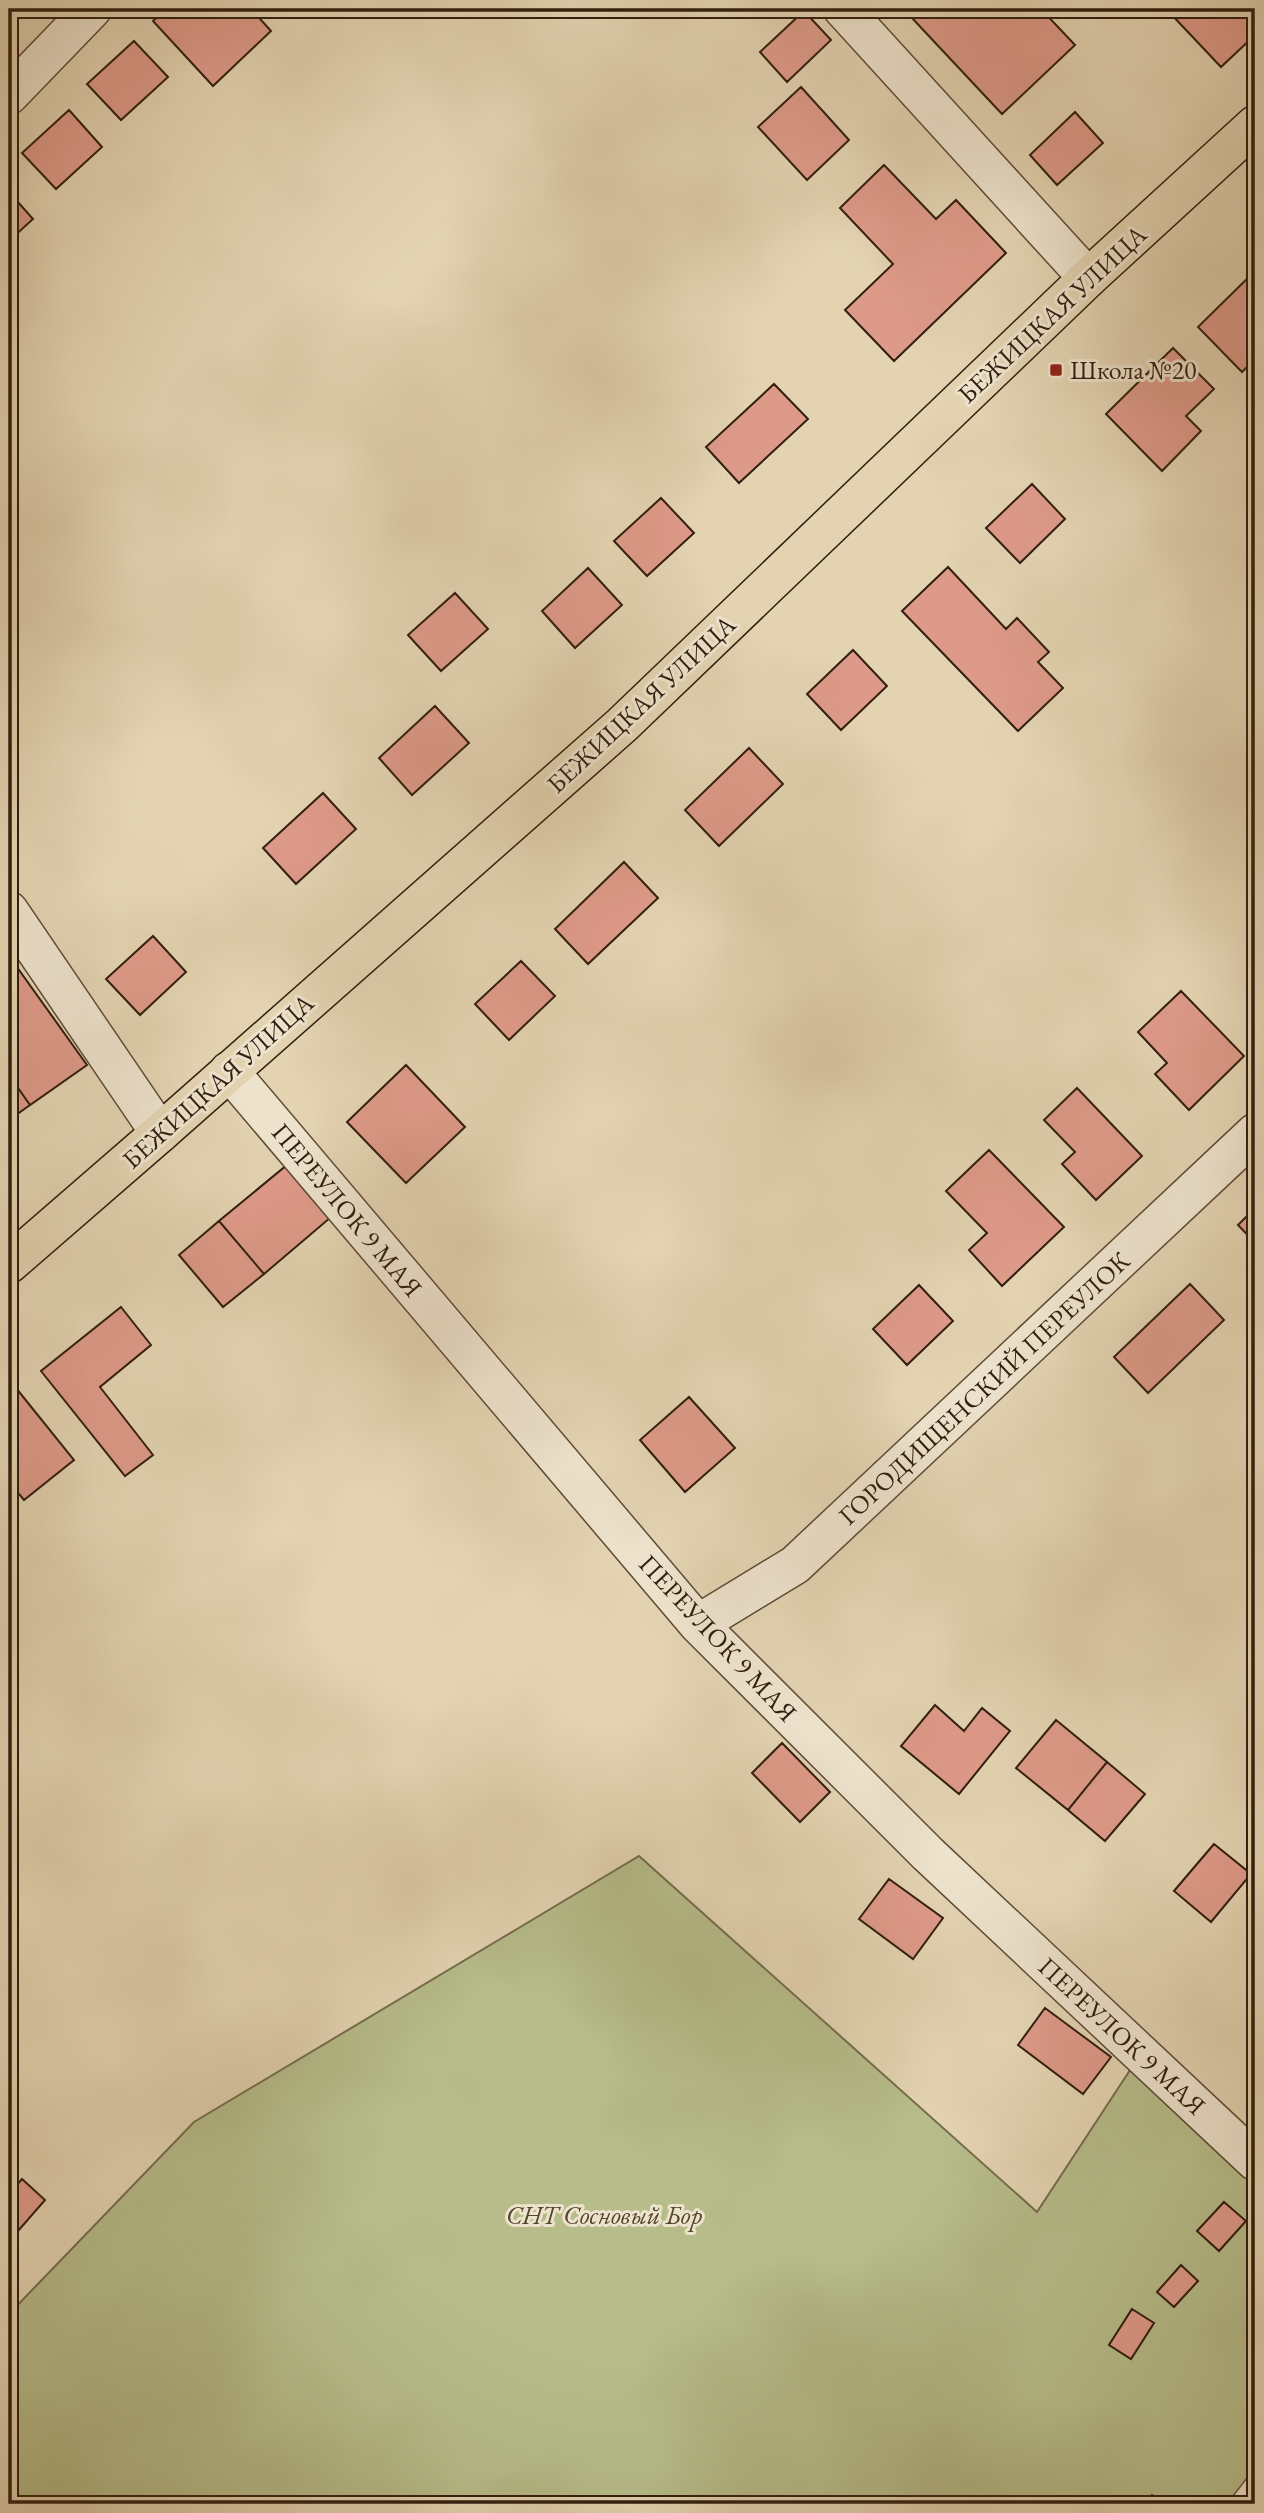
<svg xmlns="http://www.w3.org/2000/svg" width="1264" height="2513" font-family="'EB Garamond',serif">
	<rect width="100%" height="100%" fill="#e3d3b1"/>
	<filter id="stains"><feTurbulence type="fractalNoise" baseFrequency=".00286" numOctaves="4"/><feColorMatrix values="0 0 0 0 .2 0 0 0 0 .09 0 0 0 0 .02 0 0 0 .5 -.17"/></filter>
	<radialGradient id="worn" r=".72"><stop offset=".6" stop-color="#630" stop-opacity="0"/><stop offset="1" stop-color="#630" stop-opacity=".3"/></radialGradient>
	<path fill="#b6bc8a" stroke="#746d4c" stroke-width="2" d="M 639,1856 L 1037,2212 L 1134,2064 L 1255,2186 L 1255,2504 L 9,2504 L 9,2314 L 194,2122 Z"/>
	<path fill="#de9a89" stroke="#311e0e" stroke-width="2" d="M 166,9 L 251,9 L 271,31 L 213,86 L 153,21 Z
		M 922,9 L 1041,9 L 1075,45 L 1002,114 L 912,18 Z
		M 1175,9 L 1255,9 L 1255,35 L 1221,67 L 1170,13 Z
		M 804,11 L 831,40 L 787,82 L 760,52 Z
		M 134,41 L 168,77 L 121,120 L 87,84 Z
		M 801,87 L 849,140 L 807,180 L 758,127 Z
		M 69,110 L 102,147 L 56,189 L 22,153 Z
		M 1075,112 L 1103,143 L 1057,185 L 1030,155 Z
		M 884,165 L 936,219 L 956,200 L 1006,253 L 894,361 L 845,310 L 893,264 L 840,208 Z
		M 9,192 L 33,219 L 9,241 Z
		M 1255,271 L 1255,359 L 1242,372 L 1198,327 Z
		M 1173,348 L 1214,389 L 1186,416 L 1201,431 L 1162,471 L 1106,414 Z
		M 774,384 L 808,419 L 739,483 L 706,447 Z
		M 1032,484 L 1065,519 L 1020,563 L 986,528 Z
		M 661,498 L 694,533 L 647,576 L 614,541 Z
		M 948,567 L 1006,629 L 1017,618 L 1049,652 L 1038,662 L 1063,688 L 1018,731 L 902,611 Z
		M 588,568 L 622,605 L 575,648 L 542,611 Z
		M 455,593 L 488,629 L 441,671 L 408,635 Z
		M 853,650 L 887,686 L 841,730 L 807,694 Z
		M 435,706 L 469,743 L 412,795 L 379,758 Z
		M 749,748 L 783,784 L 719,846 L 685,810 Z
		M 323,793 L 356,829 L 296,884 L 263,848 Z
		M 624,862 L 658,898 L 588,964 L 555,929 Z
		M 153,936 L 186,972 L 140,1015 L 106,979 Z
		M 9,956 L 87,1065 L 30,1105 L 9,1075 Z
		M 521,961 L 555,996 L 509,1040 L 475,1004 Z
		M 1181,991 L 1244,1056 L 1189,1110 L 1155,1074 L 1167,1063 L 1138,1032 Z
		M 406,1065 L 465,1127 L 406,1183 L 347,1122 Z
		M 9,1075 L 30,1105 L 9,1120 Z
		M 1077,1088 L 1142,1156 L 1096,1200 L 1062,1164 L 1075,1152 L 1044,1120 Z
		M 989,1150 L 1064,1227 L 1002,1286 L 969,1250 L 987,1233 L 946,1191 Z
		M 293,1160 L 337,1212 L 264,1274 L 219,1221 Z
		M 1255,1208 L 1255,1243 L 1238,1225 Z
		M 219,1221 L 264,1274 L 223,1307 L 179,1255 Z
		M 1190,1284 L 1224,1320 L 1148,1393 L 1114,1357 Z
		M 919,1285 L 953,1321 L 907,1365 L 873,1329 Z
		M 121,1307 L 151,1345 L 100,1387 L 153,1455 L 125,1476 L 41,1371 Z
		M 16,1388 L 74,1460 L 24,1500 L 9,1482 L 9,1394 Z
		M 689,1397 L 735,1448 L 685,1492 L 640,1440 Z
		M 935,1705 L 964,1731 L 982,1708 L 1010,1731 L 959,1794 L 901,1746 Z
		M 1056,1720 L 1107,1762 L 1068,1810 L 1016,1768 Z
		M 782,1743 L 830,1792 L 800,1822 L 752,1773 Z
		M 1107,1762 L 1145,1794 L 1105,1841 L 1068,1810 Z
		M 1214,1844 L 1251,1874 L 1211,1922 L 1174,1891 Z
		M 889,1879 L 943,1918 L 913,1959 L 859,1919 Z
		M 1045,2008 L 1111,2057 L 1083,2094 L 1018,2045 Z
		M 22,2179 L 45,2200 L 11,2239 L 9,2237 L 9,2194 Z
		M 1224,2202 L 1246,2221 L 1219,2251 L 1197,2231 Z
		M 1181,2265 L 1198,2281 L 1174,2307 L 1157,2292 Z
		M 1132,2309 L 1154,2323 L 1131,2359 L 1109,2345 Z
		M 1152,2495 L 1164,2504 L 1144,2504 Z"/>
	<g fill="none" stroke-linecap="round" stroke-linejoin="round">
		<g stroke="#5e4b37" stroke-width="24">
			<path id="lane" d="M 1241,2504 L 1255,2486"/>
		</g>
		<g stroke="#5e4b37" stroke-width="41">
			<path id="street" d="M 843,9 L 1088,278
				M 9,95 L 92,9
				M 9,911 L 160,1133
				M 229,1071 L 698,1624 L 928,1854 L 1255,2161
				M 698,1624 L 795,1565 L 1255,1133"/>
		</g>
		<g stroke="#311e0e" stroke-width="41">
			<path id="primary" d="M 9,1264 L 160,1133 L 622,725 L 1088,278 L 1255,125"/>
		</g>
		<use href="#lane" stroke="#ede2cc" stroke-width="21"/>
		<use href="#street" stroke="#ede2cc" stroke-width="38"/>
		<use href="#primary" stroke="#e3d3b1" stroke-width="38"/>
	</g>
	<rect fill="#8f2418" stroke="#ede2cc" stroke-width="2.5" x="1049" y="363" width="14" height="14" rx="3.5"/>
	<g text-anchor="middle" stroke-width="6" stroke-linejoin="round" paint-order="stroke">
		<g font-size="26" fill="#311e0e" stroke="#ede2cc">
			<text transform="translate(1052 314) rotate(-43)" y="9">БЕЖИЦКАЯ УЛИЦА</text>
			<text transform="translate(641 704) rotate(-43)" y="9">БЕЖИЦКАЯ УЛИЦА</text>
			<text transform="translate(218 1081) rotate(-42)" y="9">БЕЖИЦКАЯ УЛИЦА</text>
			<text transform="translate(347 1210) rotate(50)" y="9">ПЕРЕУЛОК 9 МАЯ</text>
			<text transform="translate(984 1388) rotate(-43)" y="9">ГОРОДИЩЕНСКИЙ ПЕРЕУЛОК</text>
			<text transform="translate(718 1638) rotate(47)" y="9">ПЕРЕУЛОК 9 МАЯ</text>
			<text transform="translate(1122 2036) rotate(43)" y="9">ПЕРЕУЛОК 9 МАЯ</text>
		</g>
		<g font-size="26" fill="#311e0e" stroke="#ede2cc" text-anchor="start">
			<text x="1070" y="379">Школа №20</text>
		</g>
		<g font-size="26" font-style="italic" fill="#52462d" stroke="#ede2cc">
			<text x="604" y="2224">СНТ Сосновый Бор</text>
		</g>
	</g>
	<rect width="1264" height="2513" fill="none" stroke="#e3d3b1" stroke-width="35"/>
	<rect x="10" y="10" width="1243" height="2492" fill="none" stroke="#311e0e" stroke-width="3.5"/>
	<rect x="18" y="18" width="1229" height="2478" fill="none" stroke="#311e0e" stroke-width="2"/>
	<rect width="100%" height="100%" filter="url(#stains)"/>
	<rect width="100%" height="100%" fill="url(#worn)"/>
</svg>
